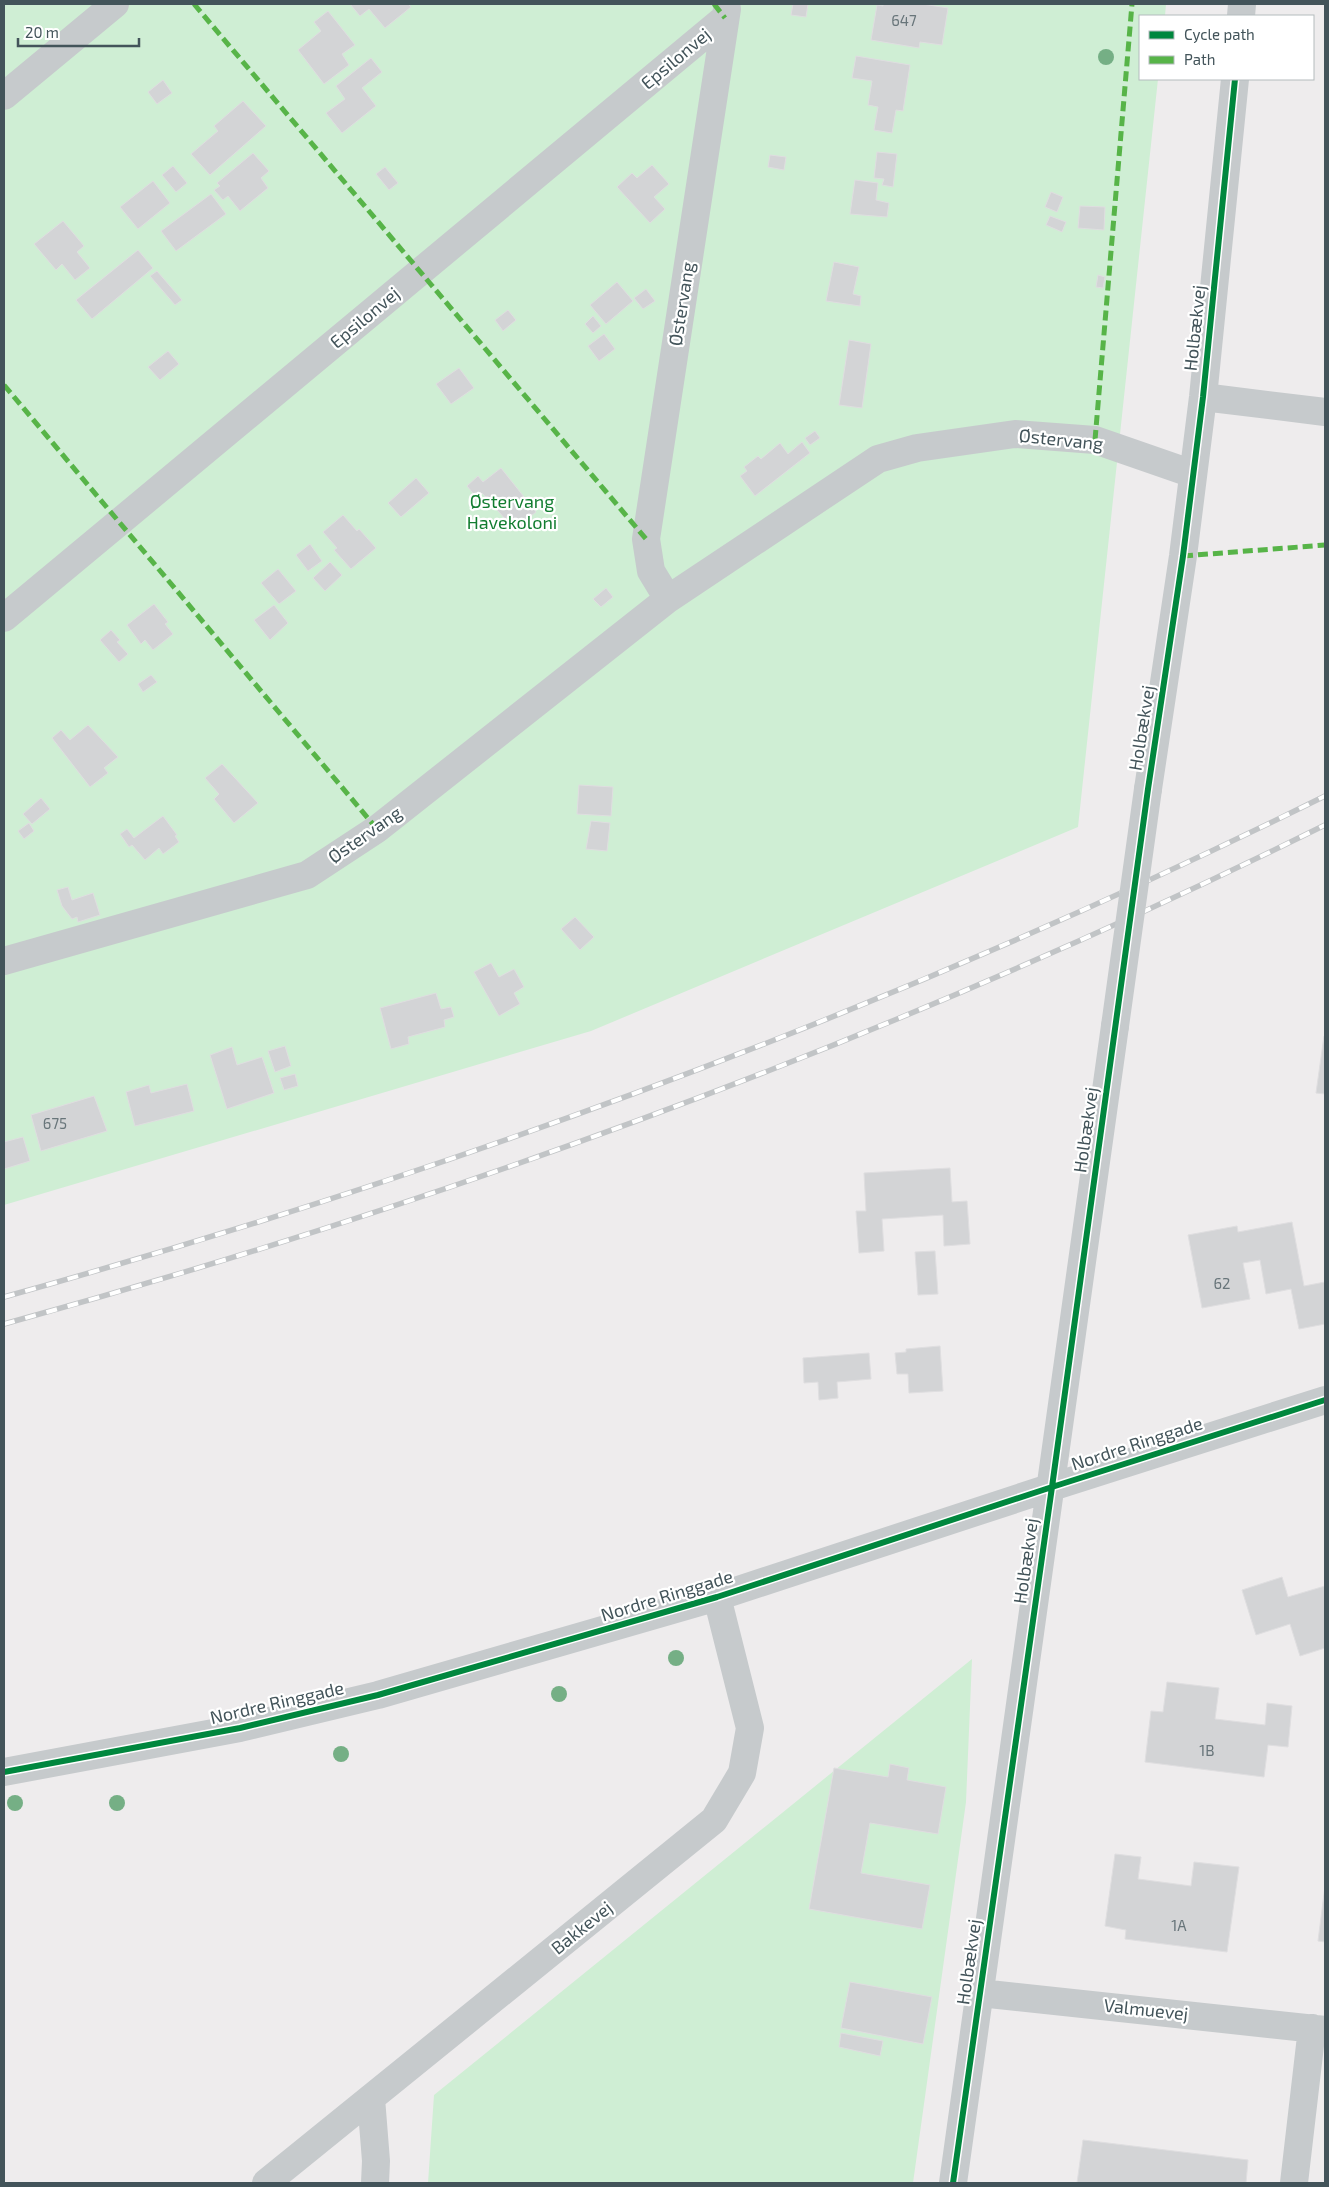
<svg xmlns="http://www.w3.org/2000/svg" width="1329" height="2187" font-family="'Exo 2',sans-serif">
	<rect width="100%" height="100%" fill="#eeeced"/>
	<path fill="#cfeed4" d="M 4,4 L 1166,4 L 1165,16 L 1140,16 L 1140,79 L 1158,79 L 1078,827 L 591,1031 L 4,1205 Z
		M 972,1659 L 966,1802 L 913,2183 L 428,2183 L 434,2095 Z"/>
	<path fill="#d3d4d6" stroke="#dfdee0" d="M 350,4 L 408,4 L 411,7 L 385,28 L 369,9 L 360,16 Z
		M 793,4 L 808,4 L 806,17 L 791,15 Z
		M 883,4 L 922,4 L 948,8 L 942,45 L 920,42 L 919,48 L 871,40 L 877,5 L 883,6 Z
		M 328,11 L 355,45 L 342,54 L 349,65 L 324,84 L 298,50 L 321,31 L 314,22 Z
		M 856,56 L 910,65 L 903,111 L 896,110 L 892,133 L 874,130 L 878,107 L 868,105 L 872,81 L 852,78 Z
		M 371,58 L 382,72 L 362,88 L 376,106 L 342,133 L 326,113 L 345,99 L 336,86 Z
		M 163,80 L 172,93 L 157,104 L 148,92 Z
		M 243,101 L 266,126 L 210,175 L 191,154 L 218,131 L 214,126 Z
		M 877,152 L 897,154 L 893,187 L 882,185 L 884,179 L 874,178 Z
		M 253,153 L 269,171 L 261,178 L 268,188 L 240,211 L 228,196 L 223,200 L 214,190 L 220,186 L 217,183 Z
		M 770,155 L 786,157 L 784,170 L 768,167 Z
		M 652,165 L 669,184 L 654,197 L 665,209 L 650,223 L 617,187 L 632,173 L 637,178 Z
		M 173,166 L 187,183 L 176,192 L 162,175 Z
		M 385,167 L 398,183 L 389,190 L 376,174 Z
		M 855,180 L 878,183 L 876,200 L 889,203 L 887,217 L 850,214 Z
		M 153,181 L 170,203 L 138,229 L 120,207 Z
		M 1051,192 L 1063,197 L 1057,212 L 1045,207 Z
		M 211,194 L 226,214 L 176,251 L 161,231 Z
		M 1080,206 L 1105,207 L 1104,230 L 1078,228 Z
		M 1050,216 L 1066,222 L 1062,232 L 1046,225 Z
		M 63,221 L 84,246 L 77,252 L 90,268 L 75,280 L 62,264 L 56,270 L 34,244 Z
		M 138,250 L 153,268 L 92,319 L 76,300 Z
		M 834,262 L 859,267 L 853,294 L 861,296 L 860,306 L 826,301 Z
		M 157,271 L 182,300 L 175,305 L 150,276 Z
		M 1098,275 L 1105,277 L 1103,288 L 1096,287 Z
		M 617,282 L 633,301 L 606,324 L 590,305 Z
		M 646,289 L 655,301 L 643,309 L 634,298 Z
		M 508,310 L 516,320 L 503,331 L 495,320 Z
		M 593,316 L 601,326 L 593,333 L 585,324 Z
		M 604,334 L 615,349 L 599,361 L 588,346 Z
		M 849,340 L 871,344 L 862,408 L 839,405 Z
		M 168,351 L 179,364 L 160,380 L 148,367 Z
		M 459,368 L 474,388 L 451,404 L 436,384 Z
		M 815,431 L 820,438 L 810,445 L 805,438 Z
		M 802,442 L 810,453 L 755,496 L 740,476 L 747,471 L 744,467 L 758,456 L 761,459 L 780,443 L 788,454 Z
		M 501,468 L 536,512 L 514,529 L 482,493 L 476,497 L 467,486 L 478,476 L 483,482 Z
		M 416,478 L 429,493 L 401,517 L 388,503 Z
		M 343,515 L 357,531 L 359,529 L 376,548 L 351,569 L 334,550 L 337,548 L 323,532 Z
		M 310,544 L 322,561 L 308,571 L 296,555 Z
		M 330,562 L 342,575 L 325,591 L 313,578 Z
		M 278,569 L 296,591 L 279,604 L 261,583 Z
		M 606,588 L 613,597 L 601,607 L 593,599 Z
		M 154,604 L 168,622 L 165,624 L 173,634 L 153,650 L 145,640 L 141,644 L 127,625 Z
		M 274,605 L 288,623 L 270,640 L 254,620 Z
		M 111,630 L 120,640 L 117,642 L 128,654 L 119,662 L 100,640 Z
		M 151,675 L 157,682 L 143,692 L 138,684 Z
		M 88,725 L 118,757 L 104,768 L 108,773 L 90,787 L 52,738 L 61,730 L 70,740 Z
		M 222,764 L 258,803 L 234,823 L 214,799 L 219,794 L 205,778 Z
		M 579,785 L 613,787 L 611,816 L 577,814 Z
		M 41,798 L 50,809 L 32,824 L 23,814 Z
		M 163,816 L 177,835 L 175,836 L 179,842 L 163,854 L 159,848 L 145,860 L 132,845 L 129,847 L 120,834 L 127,829 L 134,838 Z
		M 591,821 L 610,823 L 607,851 L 586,849 Z
		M 29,823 L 34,831 L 24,839 L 18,831 Z
		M 68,887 L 72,900 L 93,893 L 100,915 L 78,922 L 77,917 L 72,919 L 62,906 L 57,890 Z
		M 575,917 L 594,937 L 580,950 L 561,929 Z
		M 491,963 L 499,977 L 514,969 L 524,987 L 514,993 L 520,1004 L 499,1016 L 474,972 Z
		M 436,993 L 441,1009 L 451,1007 L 454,1017 L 444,1020 L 445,1027 L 408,1037 L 409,1044 L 391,1049 L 380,1008 Z
		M 1324,1036 L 1325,1036 L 1325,1094 L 1316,1093 Z
		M 285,1046 L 291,1066 L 275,1072 L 268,1051 Z
		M 232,1047 L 237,1065 L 262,1057 L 274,1093 L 227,1109 L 210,1055 Z
		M 295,1074 L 298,1086 L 284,1090 L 280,1078 Z
		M 187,1084 L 194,1111 L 135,1126 L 126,1092 L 149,1085 L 151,1093 Z
		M 94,1096 L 107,1131 L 41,1151 L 31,1115 Z
		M 23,1137 L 30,1161 L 4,1169 L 4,1142 Z
		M 950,1168 L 952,1202 L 967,1201 L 970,1244 L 944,1246 L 943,1215 L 882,1219 L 884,1251 L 859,1253 L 856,1211 L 866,1211 L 864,1173 Z
		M 1292,1222 L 1304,1286 L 1325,1282 L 1325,1324 L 1299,1329 L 1291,1289 L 1266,1294 L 1260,1260 L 1243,1263 L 1250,1299 L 1202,1308 L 1188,1235 L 1237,1226 L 1238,1232 Z
		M 935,1251 L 938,1294 L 918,1295 L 915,1252 Z
		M 940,1346 L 943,1391 L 909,1393 L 908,1374 L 897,1374 L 895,1353 L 906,1352 L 906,1349 Z
		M 869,1353 L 871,1379 L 837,1382 L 838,1398 L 819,1400 L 818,1382 L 804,1383 L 803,1358 Z
		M 1282,1577 L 1288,1597 L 1325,1586 L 1325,1648 L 1300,1656 L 1290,1624 L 1256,1635 L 1242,1590 Z
		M 1167,1682 L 1219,1688 L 1215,1719 L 1265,1725 L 1267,1703 L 1292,1706 L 1288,1747 L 1268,1745 L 1264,1777 L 1145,1762 L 1151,1711 L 1163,1712 Z
		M 890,1764 L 909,1768 L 907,1780 L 946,1787 L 938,1834 L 870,1823 L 861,1873 L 930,1885 L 922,1929 L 809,1909 L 834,1768 L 888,1777 Z
		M 1115,1854 L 1141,1857 L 1138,1879 L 1191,1886 L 1194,1862 L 1239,1867 L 1227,1952 L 1125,1939 L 1126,1930 L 1105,1926 Z
		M 1325,1886 L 1325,1942 L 1318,1941 Z
		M 850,1982 L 932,1997 L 923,2044 L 841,2028 Z
		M 841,2033 L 883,2041 L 880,2056 L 839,2047 Z
		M 1083,2140 L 1248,2160 L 1246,2183 L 1077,2183 Z"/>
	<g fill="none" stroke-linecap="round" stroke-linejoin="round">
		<path stroke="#c6cacc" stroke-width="28" d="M 1241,16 L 1242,4
			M 4,96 L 115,4
			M 1203,397 L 1325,412
			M 668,599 L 651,571 L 646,539 L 727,9
			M 4,618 L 725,18
			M 1148,789 L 1183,556 L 1203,397 L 1235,79
			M 4,961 L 307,875 L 377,829 L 668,599 L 878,459 L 917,448 L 1015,434 L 1095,440 L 1193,474
			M 4,1772 L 240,1728 L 378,1695 L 717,1597 L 1052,1487 L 1325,1400
			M 980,1993 L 1325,2030
			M 371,2098 L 376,2161 L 375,2183
			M 266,2183 L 714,1820 L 742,1773 L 750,1728 L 717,1597
			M 953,2183 L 1115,1026
			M 1294,2183 L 1312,2028"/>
		<g stroke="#c1c4c6" stroke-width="5.5">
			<path id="rail" d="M 4,1297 C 458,1171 903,1005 1325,796
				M 4,1324 C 458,1199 903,1034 1325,825"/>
		</g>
		<use href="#rail" stroke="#fff" stroke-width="4" stroke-dasharray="11" stroke-linecap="butt"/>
		<path stroke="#c6cacc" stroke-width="28" d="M 1115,1026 L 1148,789"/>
		<path stroke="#57b448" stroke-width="5" stroke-dasharray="10 5" stroke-linecap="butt" d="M 194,4 L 646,539
			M 714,4 L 725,18
			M 4,385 L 377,829
			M 1095,440 L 1132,4
			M 1183,556 L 1325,545"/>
		<g stroke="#fff" stroke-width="9">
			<path id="cycleway" d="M 4,1772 L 240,1728 L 378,1695 L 717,1597 L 1052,1487 L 1325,1400
				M 953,2183 L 1052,1487 L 1148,789 L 1183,556 L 1203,397 L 1235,79"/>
		</g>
		<use href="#cycleway" stroke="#00873e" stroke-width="6"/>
	</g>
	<g fill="#75af85">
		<circle cx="1106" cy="57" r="8"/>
		<circle cx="676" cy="1658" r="8"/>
		<circle cx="559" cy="1694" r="8"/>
		<circle cx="341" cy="1754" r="8"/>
		<circle cx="15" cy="1803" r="8"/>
		<circle cx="117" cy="1803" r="8"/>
	</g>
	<g text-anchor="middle" stroke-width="4.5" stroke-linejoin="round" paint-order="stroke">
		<g font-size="15" fill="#68757a">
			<text x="904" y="26">647</text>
			<text x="55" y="1129">675</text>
			<text x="1222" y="1289">62</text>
			<text x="1207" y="1756">1B</text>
			<text x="1179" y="1931">1A</text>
		</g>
		<g font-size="18" fill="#43545a" stroke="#fff">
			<text transform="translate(676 59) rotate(-40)" y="6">Epsilonvej</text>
			<text transform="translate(682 304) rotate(-81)" y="6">Østervang</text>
			<text transform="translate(365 318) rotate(-40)" y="6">Epsilonvej</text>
			<text transform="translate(1195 328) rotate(-84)" y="6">Holbækvej</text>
			<text transform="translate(1061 440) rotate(6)" y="6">Østervang</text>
			<text transform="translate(1142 728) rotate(-81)" y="6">Holbækvej</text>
			<text transform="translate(365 835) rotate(-35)" y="6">Østervang</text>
			<text transform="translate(1086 1130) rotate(-82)" y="6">Holbækvej</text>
			<text transform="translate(1137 1444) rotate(-18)" y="6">Nordre Ringgade</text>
			<text transform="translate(1026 1561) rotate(-82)" y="6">Holbækvej</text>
			<text transform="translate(667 1596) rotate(-17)" y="6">Nordre Ringgade</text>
			<text transform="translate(277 1703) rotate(-13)" y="6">Nordre Ringgade</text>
			<text transform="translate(582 1928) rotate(-39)" y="6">Bakkevej</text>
			<text transform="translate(969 1962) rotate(-82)" y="6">Holbækvej</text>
			<text transform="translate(1146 2010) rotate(6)" y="6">Valmuevej</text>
		</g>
		<g font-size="18" fill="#127d30" stroke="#fff">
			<text x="512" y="508">Østervang<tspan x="512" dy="21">Havekoloni</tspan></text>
		</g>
	</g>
	<rect width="1329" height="2187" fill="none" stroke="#43545a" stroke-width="10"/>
	<rect x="1139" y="15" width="175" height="65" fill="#ffffff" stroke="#b4bbbd"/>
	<rect x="1149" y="31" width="25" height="8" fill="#00873e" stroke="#b4bbbd"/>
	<text x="1184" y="40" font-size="15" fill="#43545a">Cycle path</text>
	<rect x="1149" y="56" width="25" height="8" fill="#57b448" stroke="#b4bbbd"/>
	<text x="1184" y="65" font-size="15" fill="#43545a">Path</text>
	<path d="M18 38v8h121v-8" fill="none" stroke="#43545a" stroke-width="2.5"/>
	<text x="25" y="38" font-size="15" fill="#43545a" stroke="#ffffff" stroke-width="4" paint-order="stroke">20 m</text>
</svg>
